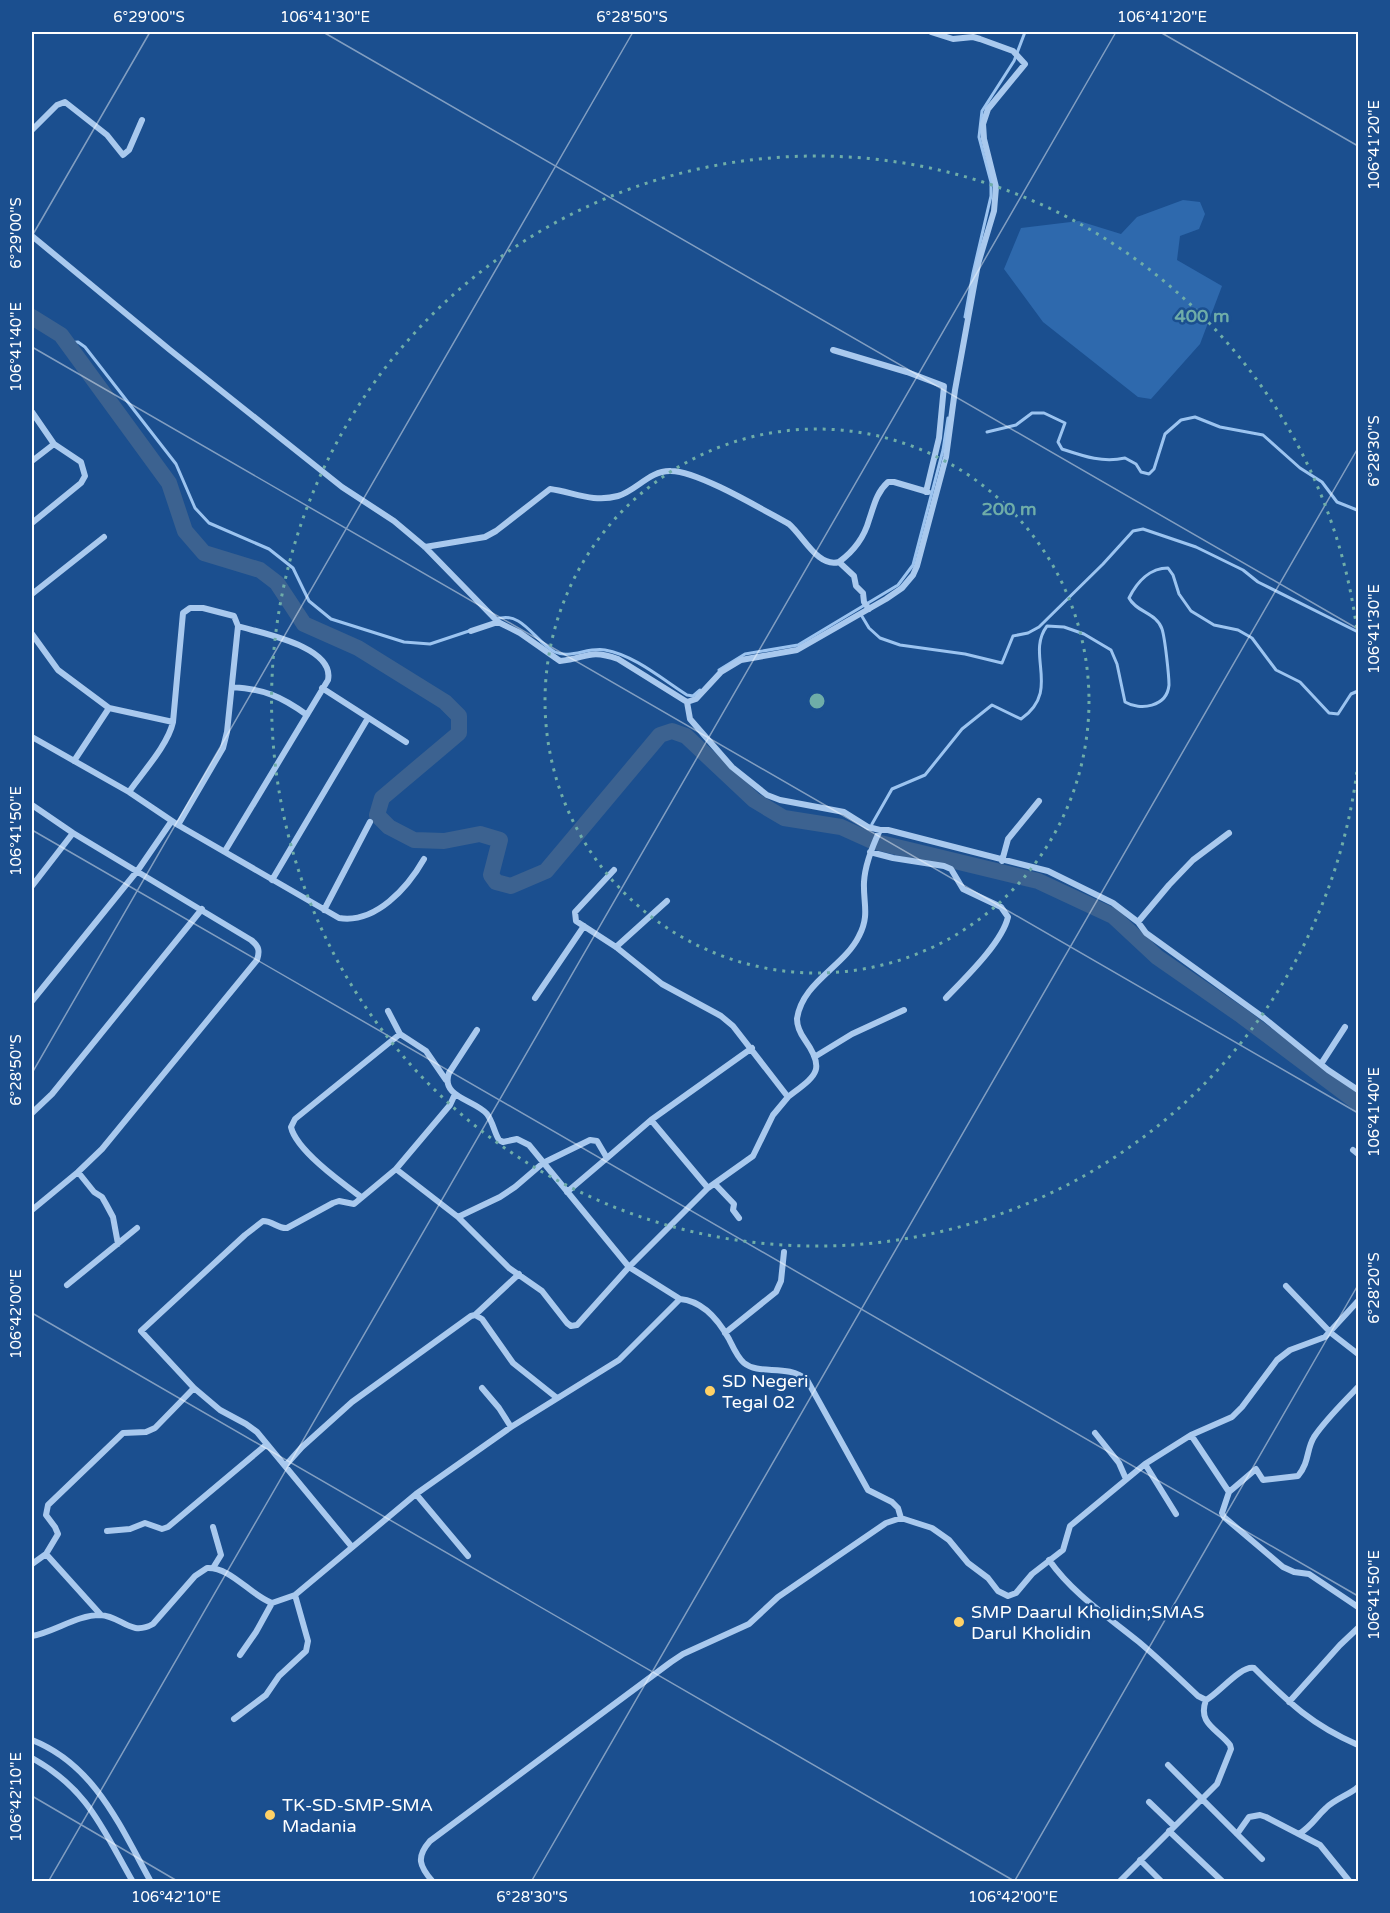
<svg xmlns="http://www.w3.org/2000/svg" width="1390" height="1913" font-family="'Varela Round',sans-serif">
	<rect width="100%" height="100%" fill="#1b4f8f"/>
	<path fill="#2e69ad" d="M 1183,200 L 1200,202 L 1205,214 L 1199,229 L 1180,236 L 1177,260 L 1222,286 L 1200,344 L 1151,399 L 1138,397 L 1043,322 L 1004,269 L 1021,228 L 1079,221 L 1121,234 L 1137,217 Z"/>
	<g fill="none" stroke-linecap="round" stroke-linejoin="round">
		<path stroke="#9cc4f0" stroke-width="3" d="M 965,317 L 973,273 L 991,196 L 991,182 L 979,137 L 982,111 L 1014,61 L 1025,32
			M 67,343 L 78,342 L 85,347 L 176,464 L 195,508 L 209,523 L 269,549 L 293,568 L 309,601 L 331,619 L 404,642 L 430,644 L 472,630
			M 987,432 L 1016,425 L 1032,413 L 1044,413 L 1065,423 L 1058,442 L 1062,449 C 1083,456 1102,463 1125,458 L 1136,464 L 1141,472 L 1149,474 L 1154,469 L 1165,434 L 1181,420 L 1195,417 L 1220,427 L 1263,435 L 1300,468 L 1322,482 L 1337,502 L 1357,510 L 1358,509
			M 860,613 L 869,628 L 880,638 L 900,645 L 965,654 L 1002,663 L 1013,636 L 1028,633 L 1039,627 L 1103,564 L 1133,531 L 1143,529 L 1196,547 L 1243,570 L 1258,582 L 1358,632
			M 497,619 C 522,610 535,642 555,652 C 570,659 588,647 605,650 C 634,655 662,679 687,695 L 693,696 L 700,690
			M 719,670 L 745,654 L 798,645 L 898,585 L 913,565 L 943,450 L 948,418
			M 872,824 L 892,789 L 925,775 L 962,729 L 992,705 L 1021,719 C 1062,690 1025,655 1047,626 L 1064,627 L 1084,634 L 1111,650 L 1117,664 L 1125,702 C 1140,711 1167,707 1169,685 C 1169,676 1165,638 1162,629 C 1157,613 1136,612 1129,598 C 1137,582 1150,568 1168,568 L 1173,575 L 1179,594 L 1191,611 L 1214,625 L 1238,630 L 1252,638 L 1276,670 L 1300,682 L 1329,713 L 1338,714 L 1351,694 L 1358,691"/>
		<path stroke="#3c6290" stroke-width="16" d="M 32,317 L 61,335 L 169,483 L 185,531 L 204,553 L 260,570 L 277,583 L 304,624 L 358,648 L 445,702 L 459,716 L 459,733 L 382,798 L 377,815 L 389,827 L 414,840 L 444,841 L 480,834 L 500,840 L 491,875 L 496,882 L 511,886 L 546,871 L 660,735 L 672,731 L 686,736 L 754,800 L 784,818 L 841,827 L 872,841 L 1038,881 L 1113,916 L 1157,957 L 1242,1016 L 1358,1103"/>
		<path stroke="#a9c9ee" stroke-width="6" d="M 32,130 L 57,105 L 65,102 L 107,135 L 123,155 L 129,150 L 142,120
			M 32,236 L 170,350 L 342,487 L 394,521 L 425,547 L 498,622 L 520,633 L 560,661 C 586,659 588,648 618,659 L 687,702 L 690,719 L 732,767 L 767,795 L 780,800 L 844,812 L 868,827 L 880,830 L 888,830 L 1048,871 L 1113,903 L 1138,922 L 1146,933 L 1264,1018 L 1328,1070 L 1358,1090
			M 833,350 L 907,372 L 944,386 L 939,438 L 926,492
			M 32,412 L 54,444 L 81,462 L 85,476 L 81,483 L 32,523
			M 32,461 L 54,444
			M 425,547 L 485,537 L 496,531 L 550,489 C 573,492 593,503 618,496 C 636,491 650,470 671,471 C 698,471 763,510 789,524 C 804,537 818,568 839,562
			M 32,594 L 104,537
			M 869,609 L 864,602 L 863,593 L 856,586 L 854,576 L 839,562 C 854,551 864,538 869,520 C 874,506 876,493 888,482 L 894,482 L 928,492
			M 471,631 L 498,622
			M 32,634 L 58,670 L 109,708
			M 232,687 C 263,689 281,696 307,715
			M 322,688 L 406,742
			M 687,702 L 696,699 L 721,672 L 741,660 L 797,650 L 886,599 L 902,588 L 913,575 L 917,566 L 946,457 L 955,390 L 978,264 L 994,211 L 996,187 L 984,139 L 983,124 L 988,109 L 1025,64 L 1013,51 L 980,39 L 973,37 L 953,39 L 931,32
			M 173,722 L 183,613 L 190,608 L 203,608 L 234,616 L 238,626 L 227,732 L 223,748 L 178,825
			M 32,737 L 129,792 L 178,825 L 339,918 C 376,924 408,887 424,859
			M 74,761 L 109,708 L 173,722 C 168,745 142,773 129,792
			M 32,805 L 73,833 L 251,940 C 259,946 260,951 257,960 L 102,1149 L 78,1172 L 32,1210
			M 225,851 L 328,680 C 335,646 260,633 238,626
			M 870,852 L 893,858 L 944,866 L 951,869 L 963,889 L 1001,907 L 1008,917 C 1002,943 964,979 946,998
			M 1002,861 L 1008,839 L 1039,801
			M 272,880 L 368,718
			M 32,886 L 73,833
			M 324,910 L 370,822
			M 1138,922 L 1169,885 L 1193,860 L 1229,833
			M 616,947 L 667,901
			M 535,998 L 584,926
			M 32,1001 L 138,870 L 171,822
			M 388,1011 L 400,1034 L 426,1051 L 446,1080
			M 477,1030 L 449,1073 C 440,1097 475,1100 487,1114 C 493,1122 494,1132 499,1140 L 503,1142 L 517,1139 L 529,1145 L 629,1267 L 680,1299
			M 816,1056 L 852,1034 L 904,1010
			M 1321,1064 L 1345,1027
			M 455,1094 L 450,1105 L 396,1169 L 458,1217 L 509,1268 L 542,1291 L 567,1323 L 571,1326 L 577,1325 L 629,1267 L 708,1188 L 753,1156 L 773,1115 L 788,1097 L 733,1026 L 721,1016 L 662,984 L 616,947 L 576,921 L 575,912 L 614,870
			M 788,1097 C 815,1076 827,1071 805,1040 C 800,1033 797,1027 797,1019 C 802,982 844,967 859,936 C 870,915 863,903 864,882 C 865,864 872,847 880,830
			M 32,1113 L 52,1094 L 202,909
			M 651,1120 L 708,1188
			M 1353,1150 L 1358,1154
			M 78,1172 L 94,1192 L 102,1197 L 106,1204 L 113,1217 L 118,1244
			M 715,1184 L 734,1204 L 733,1210 L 739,1218
			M 567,1192 L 607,1158
			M 361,1197 C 342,1183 296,1150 291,1127 L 295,1119 L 400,1034
			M 458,1217 L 500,1197 L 515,1187 L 543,1163 L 590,1140 L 597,1141 L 607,1158 L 651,1120 L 752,1048
			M 67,1285 L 137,1228
			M 1286,1286 L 1331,1333 L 1358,1354
			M 475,1315 L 519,1274
			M 725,1333 L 776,1292 L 781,1281 L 784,1252
			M 1358,1387 C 1343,1403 1326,1419 1314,1437 C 1306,1450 1310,1461 1298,1476 L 1263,1480 L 1256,1469 L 1229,1492 L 1222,1513 L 1224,1517 L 1283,1567 L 1294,1572 L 1309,1574 L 1358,1607
			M 482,1388 L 499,1408 L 511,1427
			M 1095,1433 L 1119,1463 L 1126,1479
			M 1191,1435 L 1229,1492
			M 1145,1464 L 1176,1514
			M 285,1466 L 257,1432 L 246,1424 L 220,1410 L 194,1388 L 141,1331 L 245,1235 L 263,1221 C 273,1221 278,1229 287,1228 L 333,1203 L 339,1201 L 354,1204 L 396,1169
			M 416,1494 L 468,1556
			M 107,1531 L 130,1529 L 145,1523 L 162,1529 L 168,1527 L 267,1444
			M 352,1547 L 285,1466 L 302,1447 L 352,1402 L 471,1316 L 475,1315 L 482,1319 L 513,1363 L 557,1398
			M 46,1554 L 58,1534 L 55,1527 L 46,1515 L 48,1505 L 123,1433 L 146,1432 L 155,1428 L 194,1388
			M 1049,1560 C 1073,1594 1107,1616 1139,1642 C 1159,1659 1179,1678 1198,1696 L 1206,1700
			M 32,1564 L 46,1554 L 101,1615
			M 213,1568 L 221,1555 L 213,1527
			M 32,1636 C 54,1632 77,1615 100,1615 C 122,1616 130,1637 153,1624 L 195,1576 L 207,1568 C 231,1567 250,1595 272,1603 L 295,1595 L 416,1494 L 511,1427 L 619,1360 L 680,1299 C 703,1301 719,1321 729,1339 C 733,1347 737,1357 744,1363 C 760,1376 787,1363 807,1380 L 868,1490 L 892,1502 L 898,1508 L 901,1518
			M 240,1655 L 256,1632 L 272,1603
			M 1289,1702 L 1340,1645 L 1358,1628
			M 234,1719 L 266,1695 L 279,1676 L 306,1651 L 308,1641 L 295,1595
			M 32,1740 C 95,1765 120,1826 151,1882
			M 32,1758 C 88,1789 102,1828 133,1882
			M 1168,1765 L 1262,1859
			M 1149,1802 L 1174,1826
			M 1169,1831 L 1223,1882
			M 1237,1834 L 1249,1817 L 1260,1815 L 1266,1817 L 1320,1845 L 1350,1882
			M 1299,1834 C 1313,1825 1315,1818 1326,1808 C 1335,1799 1349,1795 1358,1787
			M 1140,1860 L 1162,1882
			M 433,1882 C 419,1866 416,1857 430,1841 L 671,1662 L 683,1654 L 749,1624 L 778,1597 L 886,1523 L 901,1518 L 932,1528 L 949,1540 L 968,1563 L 988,1578 L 998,1591 L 1008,1596 L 1016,1593 L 1032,1574 L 1063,1550 L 1070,1526 L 1145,1464 L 1191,1435 L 1232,1417 L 1242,1407 L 1277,1360 L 1290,1350 L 1325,1337 L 1358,1301
			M 1119,1882 L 1217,1784 L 1231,1749 L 1230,1745 C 1218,1729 1197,1724 1206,1700 C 1219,1693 1241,1665 1254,1668 C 1289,1703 1312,1725 1358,1745"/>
	</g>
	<path fill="none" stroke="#fff" stroke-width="1.5" stroke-opacity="0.45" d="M 323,32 L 1358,629M 1160,32 L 1358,146M 32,236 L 150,32M 32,347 L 1358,1113M 32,830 L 1358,1596M 32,1073 L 633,32M 32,1313 L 1016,1882M 32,1796 L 179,1882M 48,1882 L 1116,32M 531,1882 L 1358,448M 1014,1882 L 1358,1285"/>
	<g fill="none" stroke="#6fada8" stroke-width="3" stroke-dasharray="3 6">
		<circle cx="817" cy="701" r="272"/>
		<path d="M1358 763A545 545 0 1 1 1358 639"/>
	</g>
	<g fill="#ffd166" stroke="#1b4f8f" stroke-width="2">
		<circle cx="710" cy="1391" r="6"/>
		<circle cx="959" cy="1622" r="6"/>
		<circle cx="270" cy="1815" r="6"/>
	</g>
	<g text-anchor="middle" stroke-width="5" stroke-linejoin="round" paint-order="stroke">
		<g font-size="18" fill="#fff" stroke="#1b4f8f" text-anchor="start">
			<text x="722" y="1387">SD Negeri<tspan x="722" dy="21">Tegal 02</tspan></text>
			<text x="971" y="1618">SMP Daarul Kholidin;SMAS<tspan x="971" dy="21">Darul Kholidin</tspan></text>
			<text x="282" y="1811">TK-SD-SMP-SMA<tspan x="282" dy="21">Madania</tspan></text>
		</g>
	</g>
	<circle cx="817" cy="701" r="9" fill="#6fada8" stroke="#1b4f8f" stroke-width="3"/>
	<g font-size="18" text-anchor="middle" font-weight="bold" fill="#6fada8" stroke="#1b4f8f" stroke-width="5" stroke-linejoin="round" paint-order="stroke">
		<text x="1202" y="322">400 m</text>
		<text x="1009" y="515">200 m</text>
	</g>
	<rect width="1390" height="1913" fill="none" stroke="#1b4f8f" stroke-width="66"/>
	<rect x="33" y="33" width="1324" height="1847" fill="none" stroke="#fff" stroke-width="2"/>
	<g font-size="15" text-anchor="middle" fill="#fff">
		<text x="149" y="22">6°29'00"S</text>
		<text x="325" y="22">106°41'30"E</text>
		<text x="632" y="22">6°28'50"S</text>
		<text x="1162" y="22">106°41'20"E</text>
		<text transform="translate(1374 145) rotate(-90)" y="5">106°41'20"E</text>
		<text transform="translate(16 233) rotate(-90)" y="5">6°29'00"S</text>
		<text transform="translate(16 347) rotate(-90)" y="5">106°41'40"E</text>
		<text transform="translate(1374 451) rotate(-90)" y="5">6°28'30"S</text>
		<text transform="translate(1374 629) rotate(-90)" y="5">106°41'30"E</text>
		<text transform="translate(16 831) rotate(-90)" y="5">106°41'50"E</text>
		<text transform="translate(16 1070) rotate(-90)" y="5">6°28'50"S</text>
		<text transform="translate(1374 1112) rotate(-90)" y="5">106°41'40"E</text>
		<text transform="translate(1374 1288) rotate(-90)" y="5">6°28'20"S</text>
		<text transform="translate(16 1314) rotate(-90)" y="5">106°42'00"E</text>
		<text transform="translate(1374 1595) rotate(-90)" y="5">106°41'50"E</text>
		<text transform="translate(16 1797) rotate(-90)" y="5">106°42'10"E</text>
		<text x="176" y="1902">106°42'10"E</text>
		<text x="532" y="1902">6°28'30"S</text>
		<text x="1013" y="1902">106°42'00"E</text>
	</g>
</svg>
